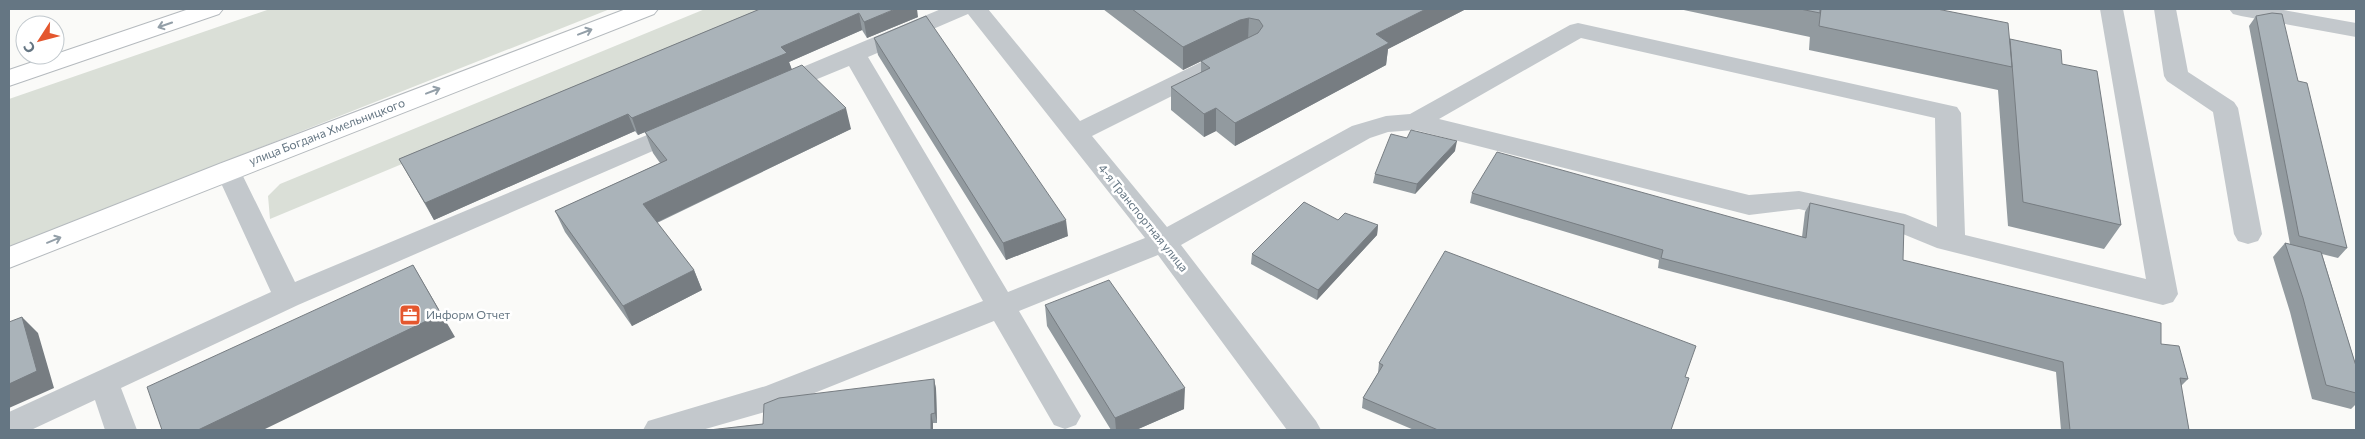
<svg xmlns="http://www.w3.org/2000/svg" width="2365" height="439" font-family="Commissioner,sans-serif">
	<rect width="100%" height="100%" fill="#fafaf8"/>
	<path fill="#dadfd7" d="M 270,9 L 610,9 L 9,247 L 9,99 Z
		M 705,9 L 774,9 L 270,219 L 268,196 L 280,184 Z"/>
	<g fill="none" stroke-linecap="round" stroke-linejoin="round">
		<g stroke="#b5babe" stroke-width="2">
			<path id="major" d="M 189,9 L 223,9 L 219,14 L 9,86 L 9,70 Z
				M 626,9 L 658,9 L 654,14 L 9,268 L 9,247 L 219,164 Z"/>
		</g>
		<path fill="#c3c8cc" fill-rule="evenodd" d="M 941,9 L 988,9 L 1080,121 L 1224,51 L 1233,49 L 1242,51 L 1245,56 L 1242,61 L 1092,136 L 1167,227 L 1352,126 L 1386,116 L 1410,114 L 1570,25 L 1578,23 L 1957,107 L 1961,113 L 1965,235 L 2146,279 L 2100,9 L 2123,9 L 2178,294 L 2173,302 L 2163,305 L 1937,248 L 1898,232 L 1799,209 L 1749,215 L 1415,130 L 1388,132 L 1370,138 L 1181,245 L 1316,421 L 1321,430 L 1287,430 L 1158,255 L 1019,311 L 1081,416 L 1076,425 L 1065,429 L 1054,425 L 994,321 L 772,410 L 702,430 L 643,430 L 648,421 L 766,386 L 983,301 L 849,66 L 776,96 L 767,94 L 764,88 L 767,82 ZM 968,14 L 1145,238 L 1008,292 L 868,57 ZM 1581,38 L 1935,118 L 1937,227 L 1905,214 L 1799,191 L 1749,195 L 1439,119 Z
			M 2154,9 L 2176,9 L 2188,72 L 2234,102 L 2238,108 L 2262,234 L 2258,241 L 2248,244 L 2238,241 L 2234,234 L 2213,112 L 2167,81 L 2164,76 Z
			M 2229,9 L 2278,9 L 2356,23 L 2356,37 L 2241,16 L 2233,14 Z
			M 683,120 L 692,122 L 696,128 L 692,134 L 298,305 L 121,388 L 137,430 L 105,430 L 95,400 L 31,430 L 9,430 L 9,412 L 271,292 L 215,170 L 219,164 L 228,161 L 237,164 L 295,282 Z"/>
		<use href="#major" fill="#fff" fill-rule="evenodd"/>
	</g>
	<path fill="#929a9f" d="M 760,9 L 918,17 L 867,38 L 862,30 L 789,62 L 792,70 L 851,129 L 657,223 L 694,270 L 702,290 L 632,326 L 565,232 L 555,211 L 660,163 L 653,153 L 645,132 L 706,106 L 638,135 L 635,131 L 434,220 L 399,159 Z
		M 1103,9 L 1466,9 L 1388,49 L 1386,65 L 1235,146 L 1216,131 L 1204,137 L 1171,110 L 1171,87 L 1201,73 L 1201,61 L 1233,46 L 1183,70 Z
		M 1679,9 L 1937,9 L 2062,64 L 2121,225 L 2104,249 L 2008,226 L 1998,90 L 1809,50 L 1810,35 L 1810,37 Z
		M 2256,16 L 2298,81 L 2347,248 L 2338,258 L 2322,254 L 2356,366 L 2356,404 L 2351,409 L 2312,399 L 2290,312 L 2273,257 L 2285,243 L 2290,244 L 2249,26 Z
		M 874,38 L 1068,236 L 1006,260 L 878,55 Z
		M 1455,151 L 1415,194 L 1373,183 L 1375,174 Z
		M 1472,193 L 1802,237 L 1805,212 L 1810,203 L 1903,260 L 2161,344 L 2188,379 L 2181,386 L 2189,430 L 2061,430 L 2056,372 L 1658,268 L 1659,260 L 1470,203 Z
		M 1338,220 L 1378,225 L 1377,235 L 1317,300 L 1251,264 L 1252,254 Z
		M 1045,305 L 1184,409 L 1136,430 L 1111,430 L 1047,326 Z
		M 1379,363 L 1685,377 L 1671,430 L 1414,430 L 1362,408 L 1363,398 L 1378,373 Z
		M 934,379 L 936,389 L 937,423 L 933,423 L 933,430 L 709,430 L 763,424 Z"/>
	<path fill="#777d82" d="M 895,9 L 917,9 L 918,17 L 867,38 L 864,22 Z
		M 1426,9 L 1466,9 L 1388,49 L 1386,65 L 1235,146 L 1235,123 L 1376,34 Z
		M 859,13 L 862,30 L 789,62 L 792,70 L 638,135 L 632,118 L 781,47 Z
		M 1249,18 L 1248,40 L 1240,42 L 1183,70 L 1183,47 L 1240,20 Z
		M 846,108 L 851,129 L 651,225 L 643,204 Z
		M 1216,108 L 1216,131 L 1204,137 L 1204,114 Z
		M 628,114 L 635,131 L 434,220 L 425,203 Z
		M 1457,141 L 1455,151 L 1415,194 L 1417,184 Z
		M 1066,220 L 1068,236 L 1006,260 L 1003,243 Z
		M 1378,225 L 1377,235 L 1317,300 L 1318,290 Z
		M 413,265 L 455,337 L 263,430 L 198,430 Z
		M 694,270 L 702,290 L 632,326 L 623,306 Z
		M 22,317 L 38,333 L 54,388 L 9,408 L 9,384 Z
		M 934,379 L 936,389 L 937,423 L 935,413 Z
		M 1185,388 L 1184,409 L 1136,430 L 1116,430 L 1115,418 Z
		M 931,414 L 933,423 L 933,430 L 931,430 Z"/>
	<path fill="#aab3b9" stroke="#777d82" d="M 760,9 L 895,9 L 864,22 L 859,13 L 781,47 L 787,53 L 632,118 L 628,114 L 425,203 L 399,159 Z
		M 1132,9 L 1426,9 L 1376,34 L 1389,43 L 1235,123 L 1216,108 L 1204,114 L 1171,87 L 1210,68 L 1201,61 L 1258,33 L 1263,26 L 1259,20 L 1249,18 L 1240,20 L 1183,47 Z
		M 1800,9 L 1820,9 L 1820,13 Z
		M 1821,9 L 1937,9 L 2008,23 L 2012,67 L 1819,26 Z
		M 2272,13 L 2282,14 L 2298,81 L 2307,83 L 2347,248 L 2299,236 L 2256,16 Z
		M 926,16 L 1066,220 L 1003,243 L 874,38 Z
		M 2010,39 L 2061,50 L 2062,64 L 2097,71 L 2121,225 L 2023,202 Z
		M 802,65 L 846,108 L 643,204 L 694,270 L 623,306 L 555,211 L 667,160 L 645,132 Z
		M 1411,130 L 1457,141 L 1417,184 L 1375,174 L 1391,134 L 1407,138 Z
		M 1497,152 L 1806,238 L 1810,203 L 1904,225 L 1903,260 L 2161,323 L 2161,344 L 2179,346 L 2188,379 L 2180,378 L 2189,430 L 2070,430 L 2063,362 L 1661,258 L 1663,250 L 1472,193 Z
		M 1304,202 L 1338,220 L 1345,213 L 1378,225 L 1318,290 L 1252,254 Z
		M 2285,243 L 2321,252 L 2356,366 L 2356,393 L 2326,385 L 2303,298 Z
		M 1445,251 L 1696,346 L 1685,377 L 1689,378 L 1671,430 L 1438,430 L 1363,398 L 1383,365 L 1379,363 Z
		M 413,265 L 441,314 L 198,430 L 162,430 L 147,387 Z
		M 1109,280 L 1185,388 L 1115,418 L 1045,305 Z
		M 22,317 L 37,371 L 9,384 L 9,322 Z
		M 934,379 L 935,413 L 931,414 L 931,430 L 709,430 L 763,424 L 764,404 L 779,398 Z"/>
	<defs><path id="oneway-shaft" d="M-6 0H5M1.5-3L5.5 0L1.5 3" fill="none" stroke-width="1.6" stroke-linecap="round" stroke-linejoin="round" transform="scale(1.25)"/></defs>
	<g stroke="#939fa8">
		<use href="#oneway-shaft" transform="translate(165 25) rotate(161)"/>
		<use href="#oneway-shaft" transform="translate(585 32) rotate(-21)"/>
		<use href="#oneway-shaft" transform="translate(433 91) rotate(-21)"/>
		<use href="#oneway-shaft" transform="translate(54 240) rotate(-22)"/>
	</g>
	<defs>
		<g id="office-square" transform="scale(1.125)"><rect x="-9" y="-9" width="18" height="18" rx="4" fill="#e4572e" stroke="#fff"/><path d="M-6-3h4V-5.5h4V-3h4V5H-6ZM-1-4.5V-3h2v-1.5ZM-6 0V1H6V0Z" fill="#fff"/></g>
	</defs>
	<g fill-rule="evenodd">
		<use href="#office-square" x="410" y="315"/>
	</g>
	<g text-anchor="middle" stroke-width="5" stroke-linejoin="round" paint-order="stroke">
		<g font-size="12" fill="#657683" stroke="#fff">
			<text transform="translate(327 132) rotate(-21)" y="4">улица Богдана Хмельницкого</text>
			<text transform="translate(1143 218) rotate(51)" y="4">4-я Транспортная улица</text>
		</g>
		<g font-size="12" fill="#657683" stroke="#fff" text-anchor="start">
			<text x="426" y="319">Информ Отчет</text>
		</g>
	</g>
	<rect width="2365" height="439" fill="none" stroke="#657683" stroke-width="20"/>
	<g transform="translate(40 40) rotate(234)"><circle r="24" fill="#ffffff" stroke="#c1c8cd"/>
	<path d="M0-4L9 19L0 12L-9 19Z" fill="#e4572e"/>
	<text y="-8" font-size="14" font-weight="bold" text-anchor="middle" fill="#657683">С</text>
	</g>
</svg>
